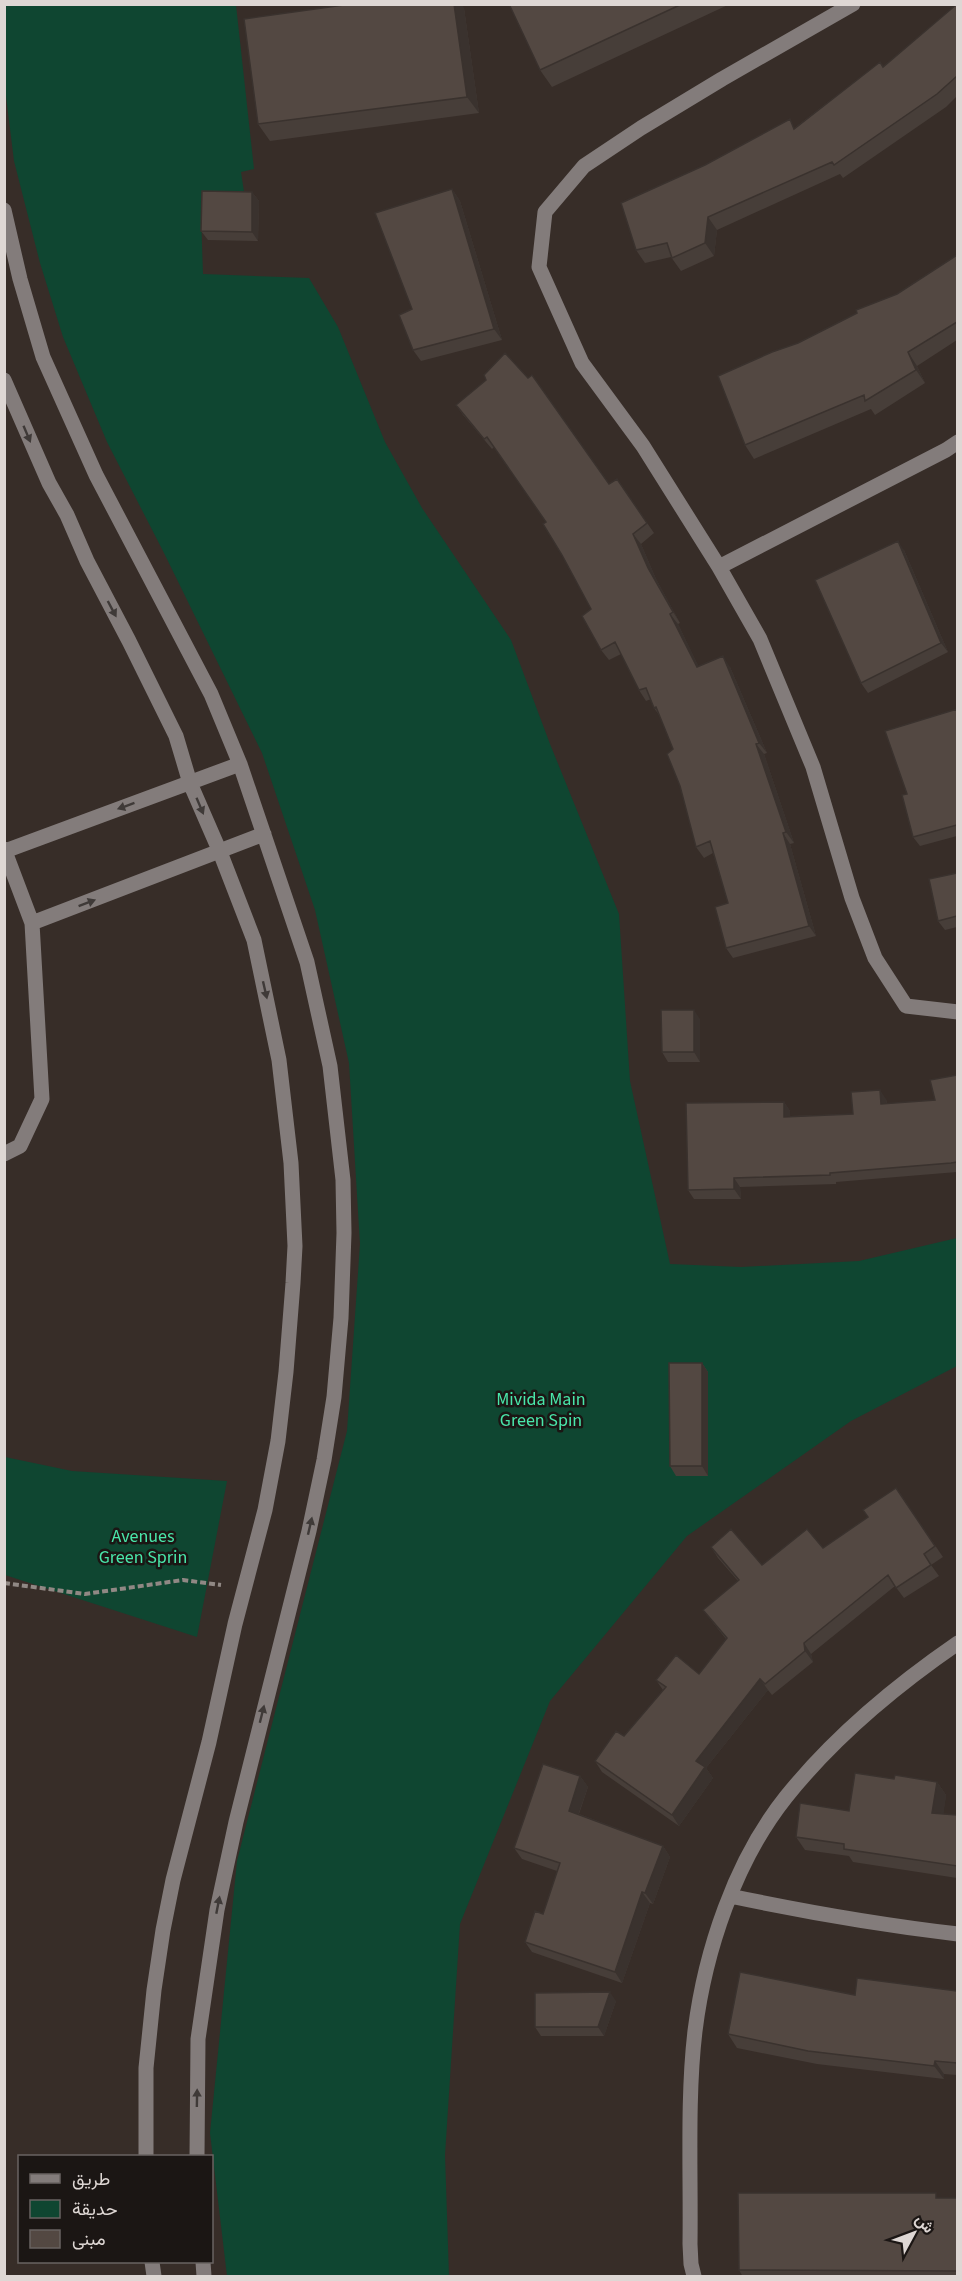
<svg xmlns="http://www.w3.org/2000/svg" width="962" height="2281" font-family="'Source Sans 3',Vazirmatn,sans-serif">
	<rect width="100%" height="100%" fill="#372d28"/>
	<path fill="#0f4631" d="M 4,5 L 236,5 L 254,169 L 241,172 L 246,205 L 201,215 L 203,274 L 309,278 L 338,327 L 385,442 L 422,508 L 511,640 L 550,744 L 619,914 L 630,1081 L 670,1264 L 741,1267 L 859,1261 L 957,1238 L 957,1366 L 851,1421 L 687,1536 L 550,1701 L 460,1924 L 445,2155 L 449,2276 L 227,2276 L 210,2133 L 237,1861 L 347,1431 L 360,1244 L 349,1063 L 315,910 L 262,753 L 164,553 L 107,442 L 63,337 L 40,263 L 14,161 L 4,80 Z
		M 5,1457 L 72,1471 L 227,1481 L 197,1637 L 5,1575 Z"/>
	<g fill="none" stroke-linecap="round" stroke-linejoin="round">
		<path stroke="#908884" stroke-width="4" stroke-dasharray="6 3" stroke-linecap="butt" d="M 4,1583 L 85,1594 L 183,1580 L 221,1585"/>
		<path stroke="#837c7b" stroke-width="15" d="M 853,4 L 722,79 L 641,128 L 584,166 L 545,212 L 539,267 L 582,363 L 643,446 L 719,567 L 760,639 L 813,767 L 852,898 L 875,958 L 906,1006 L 958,1012
			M 4,210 L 20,279 L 43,357 L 96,475 L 211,694 L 240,764 L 307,962 L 330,1066 L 343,1180 L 344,1233 L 341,1318 L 334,1397 L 324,1460 L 309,1531 L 236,1822 L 217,1910 L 198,2039 L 197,2156
			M 4,380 L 49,483 L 67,515 L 87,561 L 129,641 L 176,736 L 190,783 L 220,852 L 254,940 L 279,1060 L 291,1163 L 295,1246 L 293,1283 L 286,1372 L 278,1441 L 265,1510 L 235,1624 L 209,1742 L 173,1880 L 163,1930 L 154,1990 L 146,2068 L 146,2156
			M 719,567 L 946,450 L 958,442
			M 4,849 L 32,923 L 42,1099 L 20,1146 L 4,1154
			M 5,851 L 240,764
			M 32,923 L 264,834
			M 730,1896 C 806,1912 881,1925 958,1934
			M 152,2262 L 154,2276
			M 203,2262 L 204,2276
			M 694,2276 L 691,2264 L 690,2244 C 691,2175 687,2098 695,2031 C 705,1951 735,1861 786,1797 C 835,1736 894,1687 958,1643"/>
	</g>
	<path fill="#473e39" d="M 509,4 L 730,4 L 552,87 L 540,70 Z
		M 957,4 L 957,96 L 946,107 L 843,178 L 840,174 L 717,230 L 714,256 L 681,271 L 671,257 L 645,263 L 636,250 L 880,62 L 884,67 Z
		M 464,8 L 479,113 L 270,141 L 258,124 Z
		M 452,189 L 460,201 L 502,340 L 421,361 L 413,350 L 412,309 Z
		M 252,192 L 259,201 L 258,241 L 208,240 L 201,231 Z
		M 957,255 L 957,340 L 917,366 L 925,383 L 875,415 L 871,409 L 754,459 L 745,445 L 798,343 L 897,294 Z
		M 456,405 L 609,484 L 617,479 L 654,533 L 641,544 L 656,579 L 680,623 L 678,624 L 698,666 L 730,667 L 767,753 L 764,754 L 794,843 L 790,844 L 816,936 L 733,958 L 726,948 L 728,903 L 713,853 L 704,858 L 696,847 L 673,749 L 659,715 L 654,708 L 651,699 L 646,701 L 639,690 L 621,654 L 609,660 L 601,650 L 591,609 L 546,522 L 494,447 L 492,449 L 463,415 Z
		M 904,550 L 948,652 L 868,693 L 861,683 Z
		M 957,709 L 957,836 L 920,846 L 913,837 L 907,794 Z
		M 957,873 L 957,927 L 945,930 L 938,921 Z
		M 700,1019 L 700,1062 L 668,1062 L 662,1052 Z
		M 957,1075 L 957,1172 L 836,1182 L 836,1184 L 740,1187 L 741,1199 L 694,1199 L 688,1190 L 784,1102 L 790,1111 L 790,1116 L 853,1114 L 886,1099 L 887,1104 L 935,1100 Z
		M 702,1363 L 708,1372 L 708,1476 L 676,1476 L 670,1466 Z
		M 896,1488 L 943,1557 L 931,1565 L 939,1576 L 904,1598 L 895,1586 L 811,1654 L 813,1662 L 772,1695 L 768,1690 L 706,1768 L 713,1778 L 679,1826 L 602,1772 L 595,1761 L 624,1736 L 663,1690 L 656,1680 L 699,1674 L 726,1639 L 703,1610 L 738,1581 L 718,1558 L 711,1547 L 762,1565 L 823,1548 L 868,1517 Z
		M 580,1776 L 588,1787 L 579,1814 L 663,1846 L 670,1857 L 653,1904 L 650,1903 L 622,1983 L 532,1952 L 525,1942 L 543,1914 L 557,1871 L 522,1859 L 514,1848 Z
		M 894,1779 L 937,1782 L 946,1795 L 943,1814 L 957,1815 L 957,1878 L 853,1862 L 849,1856 L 805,1850 L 796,1837 L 849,1811 Z
		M 957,1991 L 957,2075 L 944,2074 L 944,2079 L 817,2064 L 737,2048 L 728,2034 L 855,1995 Z
		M 616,2001 L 604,2036 L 541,2036 L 535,2027 Z
		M 939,2198 L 957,2198 L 957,2277 L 743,2277 L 739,2270 Z"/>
	<path fill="#3a322e" d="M 454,4 L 462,4 L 464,8 L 479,113 L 467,97 Z
		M 452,189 L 460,201 L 502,340 L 494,329 Z
		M 252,192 L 259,201 L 258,241 L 252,232 Z
		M 708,217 L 717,230 L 714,256 L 705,243 Z
		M 908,352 L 917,366 L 925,383 L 916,370 Z
		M 633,534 L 641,544 L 656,579 L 680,623 L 673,612 L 648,568 Z
		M 898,541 L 904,550 L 948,652 L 941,643 Z
		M 670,614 L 678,624 L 704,677 L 697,667 Z
		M 723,656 L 730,667 L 767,753 L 759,743 Z
		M 756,744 L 764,754 L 794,843 L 786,832 Z
		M 783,833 L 790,844 L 816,936 L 809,926 Z
		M 694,1010 L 700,1019 L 700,1062 L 694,1052 Z
		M 880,1090 L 886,1099 L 888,1114 L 881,1104 Z
		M 784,1102 L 790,1111 L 791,1126 L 784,1117 Z
		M 734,1178 L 740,1187 L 741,1199 L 734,1189 Z
		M 702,1363 L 708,1372 L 708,1476 L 702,1466 Z
		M 804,1643 L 811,1654 L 813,1662 L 805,1651 Z
		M 760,1679 L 768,1690 L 706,1768 L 713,1778 L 679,1826 L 672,1815 L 696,1761 Z
		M 580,1776 L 588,1787 L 576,1821 L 569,1811 Z
		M 937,1782 L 946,1795 L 942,1827 L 932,1813 Z
		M 663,1846 L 670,1857 L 653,1904 L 645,1893 Z
		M 642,1892 L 650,1903 L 622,1983 L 615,1972 Z
		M 610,1992 L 616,2001 L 604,2036 L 598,2027 Z
		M 935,2061 L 944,2074 L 944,2079 L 934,2066 Z"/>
	<path fill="#534842" stroke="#3a322e" stroke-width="1.5" d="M 351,4 L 454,4 L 467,97 L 258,124 L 244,19 Z
		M 509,4 L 682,4 L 540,70 Z
		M 957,4 L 957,76 L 937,94 L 834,165 L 832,162 L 708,217 L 705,243 L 672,258 L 667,243 L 636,250 L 621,203 L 705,165 L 790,119 L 794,129 L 880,62 L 883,67 Z
		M 452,189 L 494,329 L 413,350 L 399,315 L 412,309 L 375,213 Z
		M 202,191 L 252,192 L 252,232 L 201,231 Z
		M 957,255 L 957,322 L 908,352 L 916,370 L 865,401 L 864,395 L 745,445 L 718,376 L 772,352 L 798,343 L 857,313 L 856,310 L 897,294 Z
		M 505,353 L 528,378 L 532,375 L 609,484 L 617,479 L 647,523 L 633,534 L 648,568 L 673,612 L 670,614 L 697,667 L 723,656 L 759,743 L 756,744 L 786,832 L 783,833 L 809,926 L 726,948 L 715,907 L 728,903 L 710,841 L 696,847 L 680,786 L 667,754 L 673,749 L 656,707 L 654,708 L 646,688 L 639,690 L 615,642 L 601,650 L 582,616 L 591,609 L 562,555 L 543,524 L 546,522 L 487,437 L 484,439 L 456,405 L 486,380 L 484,375 Z
		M 898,541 L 941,643 L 861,683 L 815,580 Z
		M 957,709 L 957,825 L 913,837 L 902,795 L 907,794 L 885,731 Z
		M 957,873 L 957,916 L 938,921 L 929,879 Z
		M 661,1010 L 694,1010 L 694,1052 L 662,1052 Z
		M 957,1075 L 957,1162 L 951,1163 L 830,1173 L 830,1175 L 734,1178 L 734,1189 L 688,1190 L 686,1103 L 784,1102 L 784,1117 L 853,1114 L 851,1092 L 880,1090 L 881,1104 L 935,1100 L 930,1080 Z
		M 669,1363 L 702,1363 L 702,1466 L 670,1466 Z
		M 896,1488 L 935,1546 L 924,1554 L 931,1565 L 896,1588 L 888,1575 L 804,1643 L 805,1651 L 765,1684 L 760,1679 L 696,1761 L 705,1767 L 672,1815 L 595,1761 L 616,1731 L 624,1736 L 666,1687 L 656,1680 L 676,1655 L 699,1674 L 727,1638 L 703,1610 L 739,1580 L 711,1547 L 731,1529 L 762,1565 L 807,1529 L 823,1548 L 868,1517 L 863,1510 Z
		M 543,1764 L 580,1776 L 569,1811 L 663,1846 L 645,1893 L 642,1892 L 615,1972 L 525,1942 L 535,1911 L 543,1914 L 560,1863 L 514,1848 Z
		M 855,1773 L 894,1779 L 895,1775 L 937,1782 L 932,1813 L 957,1815 L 957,1866 L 844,1849 L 844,1844 L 796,1837 L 800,1803 L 849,1811 Z
		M 740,1972 L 855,1995 L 857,1978 L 957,1991 L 957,2063 L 935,2061 L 934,2066 L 808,2051 L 728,2034 Z
		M 610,1992 L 598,2027 L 535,2027 L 535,1993 Z
		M 738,2193 L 936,2193 L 936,2198 L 957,2198 L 957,2275 L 957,2271 L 739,2270 Z"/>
	<defs><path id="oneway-solid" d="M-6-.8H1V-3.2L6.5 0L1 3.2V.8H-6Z" transform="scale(1.5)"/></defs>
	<g fill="#3f3a38">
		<use href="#oneway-solid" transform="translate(27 434) rotate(67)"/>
		<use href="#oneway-solid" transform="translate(112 609) rotate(62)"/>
		<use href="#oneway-solid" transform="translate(126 806) rotate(160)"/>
		<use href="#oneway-solid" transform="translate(200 806) rotate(67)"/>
		<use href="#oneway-solid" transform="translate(87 903) rotate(-21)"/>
		<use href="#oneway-solid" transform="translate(265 990) rotate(77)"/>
		<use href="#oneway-solid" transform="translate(310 1526) rotate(-77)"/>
		<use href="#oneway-solid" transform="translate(262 1714) rotate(-76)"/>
		<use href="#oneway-solid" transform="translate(218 1905) rotate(-79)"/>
		<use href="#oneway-solid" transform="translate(197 2098) rotate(-89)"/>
	</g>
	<g text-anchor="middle" stroke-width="5" stroke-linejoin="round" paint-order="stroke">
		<g font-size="18" fill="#49e7aa" stroke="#1b1614">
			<text x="541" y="1405">Mivida Main<tspan x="541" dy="21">Green Spin</tspan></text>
			<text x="143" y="1542">Avenues<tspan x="143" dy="21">Green Sprin</tspan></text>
		</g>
	</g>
	<rect width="962" height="2281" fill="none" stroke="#ded7d4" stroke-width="12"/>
	<rect x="18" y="2155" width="195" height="108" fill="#1b1614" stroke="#696361" stroke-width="1.5"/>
	<rect x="30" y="2174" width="30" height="9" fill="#837c7b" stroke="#696361" stroke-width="1.5"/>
	<text x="72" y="2185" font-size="18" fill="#ded7d4">طريق</text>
	<rect x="30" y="2200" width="30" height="18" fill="#0f4631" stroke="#696361" stroke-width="1.5"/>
	<text x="72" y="2215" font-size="18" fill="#ded7d4">حديقة</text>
	<rect x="30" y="2230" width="30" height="18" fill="#534842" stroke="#696361" stroke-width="1.5"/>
	<text x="72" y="2245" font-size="18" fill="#ded7d4">مبنى</text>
	<g transform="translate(914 2233) rotate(49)" stroke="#1b1614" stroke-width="4.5" paint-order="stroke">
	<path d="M0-4.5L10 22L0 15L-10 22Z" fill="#ded7d4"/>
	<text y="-9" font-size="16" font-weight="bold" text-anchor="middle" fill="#ded7d4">ش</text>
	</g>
</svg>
